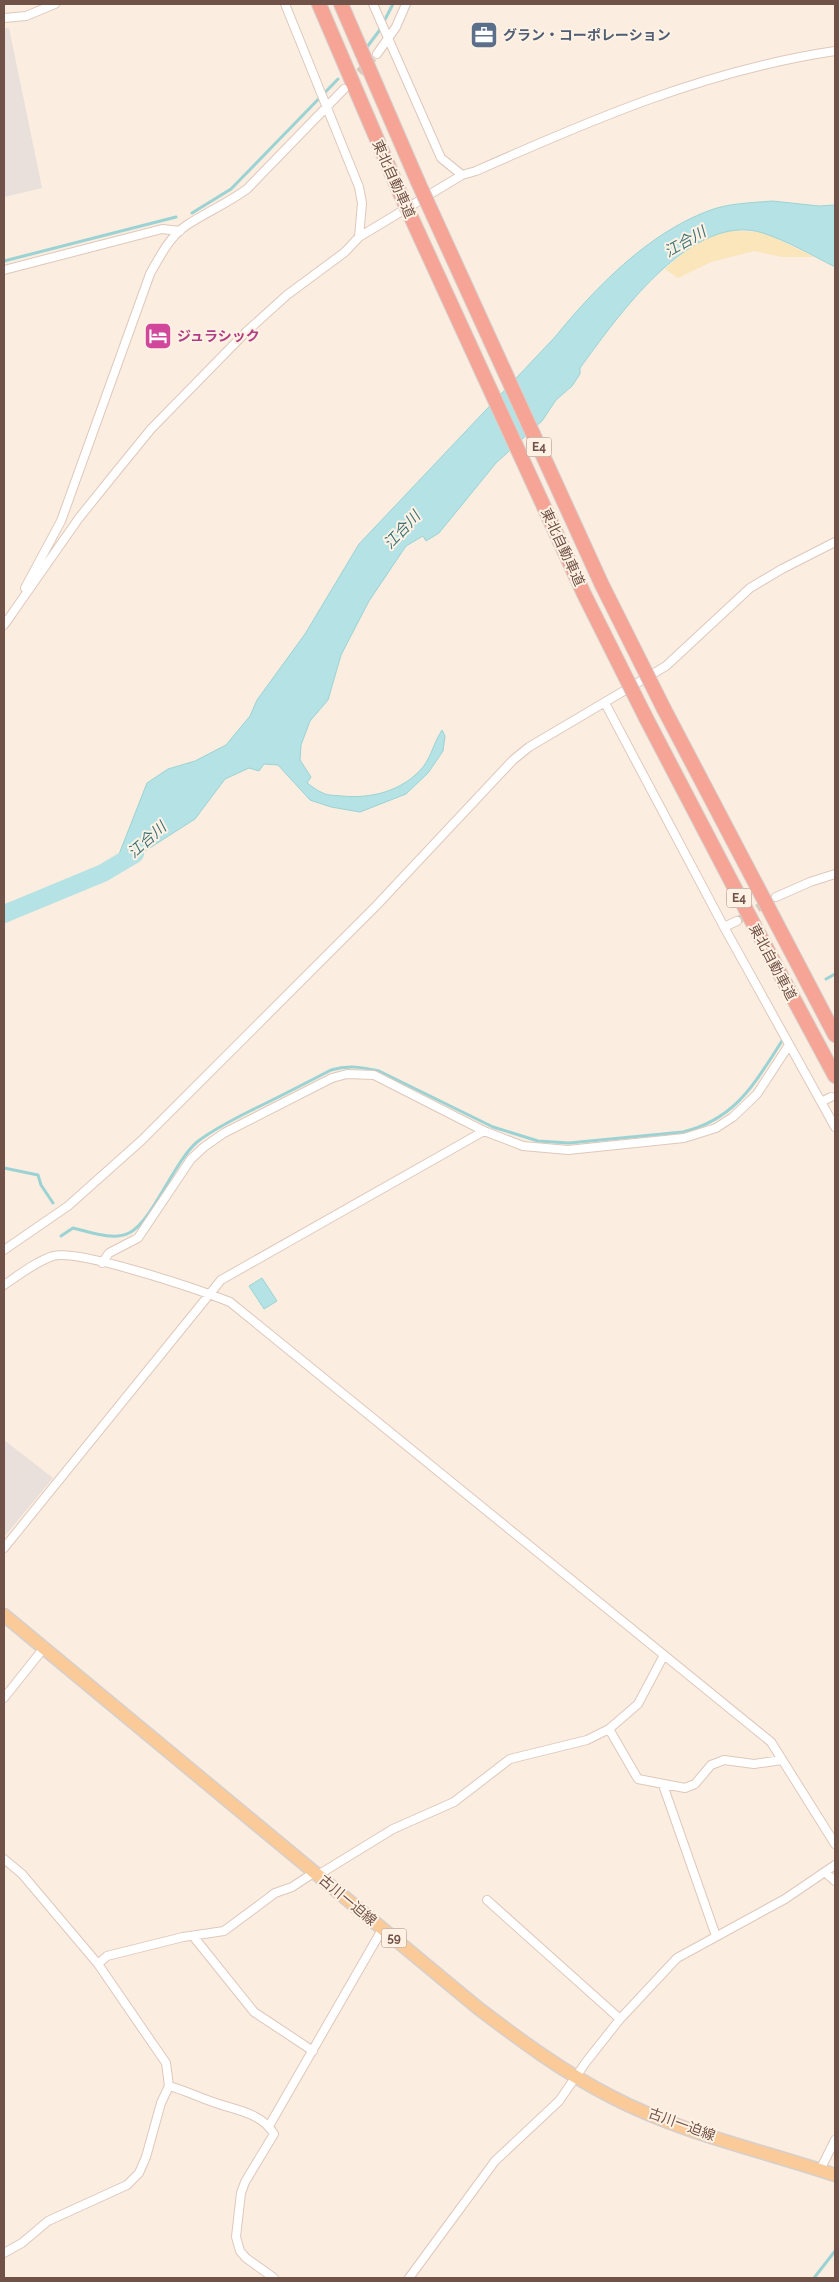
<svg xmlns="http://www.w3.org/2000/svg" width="839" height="2282" font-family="Raleway,'Noto Sans JP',sans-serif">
	<rect width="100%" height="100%" fill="#fbeddf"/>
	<path fill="#e9e0db" d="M 4,28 L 9,28 L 42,188 L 4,197 Z
		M 4,1440 L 53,1478 L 4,1537 Z"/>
	<path fill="#fbe5ba" d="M 732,231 L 762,232 L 815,257 L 782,257 L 754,251 L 711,262 L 678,278 L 665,269 C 689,248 700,237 732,231 Z"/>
	<path fill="#b5e2e4" stroke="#9bd3d5" d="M 772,201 L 819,206 L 835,205 L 835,267 C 812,255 787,241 763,233 C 691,210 616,319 580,368 L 580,374 L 572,386 L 556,400 L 542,421 L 496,463 L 439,533 L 426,541 L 423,536 L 406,546 L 369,601 L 341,655 L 328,700 L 310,721 L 301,745 L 300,760 L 311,777 L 307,783 C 312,786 317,791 323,793 C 328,796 336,795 342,796 C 371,799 403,791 423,767 C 432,755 434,742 442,730 L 445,736 L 443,751 L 428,773 L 406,794 L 360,812 L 331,807 L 310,800 L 278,765 L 264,764 L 259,771 L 249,768 L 225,779 L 195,819 L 112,872 L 147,783 L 168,769 L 195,761 L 226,745 L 250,716 L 257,700 L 305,634 L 359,544 L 555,337 C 595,288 647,234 708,211 C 728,203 751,203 772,201 Z
		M 262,1278 L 277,1301 L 264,1309 L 249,1286 Z"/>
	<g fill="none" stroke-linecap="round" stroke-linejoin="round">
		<path stroke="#9bd3d5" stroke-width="3" d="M 367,47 L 379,31 L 393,4
			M 192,213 L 231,189 L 338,79
			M 4,261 L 176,217
			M 826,979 L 835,974
			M 4,1168 L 38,1175 L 41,1185 L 53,1203
			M 61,1236 L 73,1228 C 90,1232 113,1241 129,1233 C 152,1222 173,1163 197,1142 C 215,1128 236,1118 256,1108 C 281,1096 306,1083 331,1070 C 348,1065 362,1067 379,1071 L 493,1127 L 538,1141 L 569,1143 L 683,1132 C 736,1119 754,1084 782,1041
			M 814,2278 L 835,2251"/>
		<path stroke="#b5e2e4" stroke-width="18" d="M 4,914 L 103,873 L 135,854"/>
		<path stroke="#d8c6b9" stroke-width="8" stroke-dasharray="8 4" stroke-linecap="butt" d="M 351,81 L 377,54
			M 737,921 L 776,897"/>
		<g stroke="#dfc8bc" stroke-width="10">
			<path id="minor" d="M 285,4 L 359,187 L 362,203 L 359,237
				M 373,4 L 441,158 L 462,175
				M 4,18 L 26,16 L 55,4
				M 377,54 L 396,27 L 406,4
				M 4,270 L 162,229 L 180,231
				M 25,588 L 61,521 L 150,274 C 160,256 170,236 187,225 C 207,212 228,203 247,189 L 344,89
				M 9,618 L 79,518 L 116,472 L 151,429 L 246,332 L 287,295 L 345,252 L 359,237 L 462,175 L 476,171 C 593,119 707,70 835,51
				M 4,625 L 12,614
				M 605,703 L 724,927 L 835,1127
				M 776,897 L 810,882 L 835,874
				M 724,927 L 737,921
				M 821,1102 L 831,1097
				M 4,1250 L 68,1206 L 142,1140 L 376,906 L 513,760 L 529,747 L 666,666 L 750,588 L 782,569 L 835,542
				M 102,1263 L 109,1253 L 138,1238 L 191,1159 L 204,1147 L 224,1133 L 332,1078 L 347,1074 L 374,1075 L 484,1131 L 523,1146 L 568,1150 L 684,1138 L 716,1128 L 733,1117 L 757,1094 L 789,1045
				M 4,1285 C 19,1275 35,1262 53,1256 C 80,1249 200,1290 230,1302 L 771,1742 L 835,1844
				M 4,1548 L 221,1280 L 484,1131
				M 4,1698 L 43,1649
				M 609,1729 L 638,1779 L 685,1788 L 695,1784 L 711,1765 L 719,1762 L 724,1760 L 754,1764 L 782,1760
				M 663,1785 L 716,1936
				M 4,1859 L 22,1874 L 98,1964 L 166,2063 L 169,2086 L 161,2103 L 146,2157 L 139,2173 L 127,2185 L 48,2221 L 22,2243 L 4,2253
				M 826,1873 L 835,1881
				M 318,1875 L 393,1829 L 454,1802 L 510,1759 L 587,1740 L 609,1729 L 638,1704 L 664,1655
				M 487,1900 L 620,2019
				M 193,1936 L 254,2012 L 313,2051
				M 98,1964 L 107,1956 L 183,1937 L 224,1931 L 275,1893 L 292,1887 L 315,1872
				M 169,2086 C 184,2090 198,2097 213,2102 C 234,2110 261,2112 274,2134 L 245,2182 L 241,2193 L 236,2237 L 240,2251 L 246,2258 L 274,2278
				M 269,2126 L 383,1928
				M 820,2170 L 835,2140
				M 409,2278 L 495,2161 L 559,2101 L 586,2062 L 620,2019 L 677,1958 L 785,1899 L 835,1865"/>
		</g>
		<g stroke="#d7cfcc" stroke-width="15">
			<path id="primary" d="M 4,1615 L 478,2008 C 520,2040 563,2072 610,2096 C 680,2133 761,2150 835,2175"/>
		</g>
		<g stroke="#d7cfcc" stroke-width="16">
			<path id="motorway" d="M 319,4 L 400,193
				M 341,4 L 418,182
				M 664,709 L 835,1035
				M 646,718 L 754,925 L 835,1076"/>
		</g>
		<use href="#minor" stroke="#fff" stroke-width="8"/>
		<use href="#primary" stroke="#faca98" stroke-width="12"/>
		<use href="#motorway" stroke="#f5a496" stroke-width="14"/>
		<g stroke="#d7cfcc" stroke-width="16" stroke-linecap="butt">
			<path id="motorway-bridge" d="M 418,182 L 602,585 L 664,709
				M 400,193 L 584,594 L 646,718"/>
		</g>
		<use href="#motorway-bridge" stroke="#f5a496" stroke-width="14"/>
	</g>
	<defs>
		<g id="office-square" transform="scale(1.4375)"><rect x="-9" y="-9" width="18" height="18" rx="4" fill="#5c6f8a" stroke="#fff2e5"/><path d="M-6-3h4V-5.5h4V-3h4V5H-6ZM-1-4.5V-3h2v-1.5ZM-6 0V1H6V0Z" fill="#fff"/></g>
		<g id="hotel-square" transform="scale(1.4375)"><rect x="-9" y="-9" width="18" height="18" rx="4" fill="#d1479c" stroke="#fff2e5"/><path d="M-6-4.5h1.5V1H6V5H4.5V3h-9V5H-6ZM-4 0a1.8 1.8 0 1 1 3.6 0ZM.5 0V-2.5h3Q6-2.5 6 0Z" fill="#fff"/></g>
	</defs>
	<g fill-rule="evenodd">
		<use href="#office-square" x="484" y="35"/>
		<use href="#hotel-square" x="158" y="336"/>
	</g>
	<g text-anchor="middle" stroke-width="4" stroke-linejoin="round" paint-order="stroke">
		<g fill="#fff2e5" stroke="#9c8277" stroke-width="1">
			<rect x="526.5" y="437.5" width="25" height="19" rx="4"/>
			<rect x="726.5" y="888.5" width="25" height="19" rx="4"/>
			<rect x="381.5" y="1928.5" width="25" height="19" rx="4"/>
		</g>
		<g font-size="12" font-weight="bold" fill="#715248">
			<text x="539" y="451">E4</text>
			<text x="739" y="902">E4</text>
			<text x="394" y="1942">59</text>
		</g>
		<g font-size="14" font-weight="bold" fill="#4e5e75" stroke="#fff2e5" text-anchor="start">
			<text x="503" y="40">グラン・コーポレーション</text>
		</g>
		<g font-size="14" fill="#715248" stroke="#fff2e5">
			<text transform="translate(394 179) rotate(66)" y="5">東北自動車道</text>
			<text transform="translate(563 547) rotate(65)" y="5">東北自動車道</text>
			<text transform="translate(773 962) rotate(62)" y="5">東北自動車道</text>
			<text transform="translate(348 1900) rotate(40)" y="5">古川一迫線</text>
			<text transform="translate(682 2124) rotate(20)" y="5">古川一迫線</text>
		</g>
		<g font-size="14" font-weight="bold" fill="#b23c85" stroke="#fff2e5" text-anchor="start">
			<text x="177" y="341">ジュラシック</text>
		</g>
		<g font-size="15" font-style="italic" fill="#3c7477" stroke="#fff2e5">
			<text transform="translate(685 242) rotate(-30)" y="5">江合川</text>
			<text transform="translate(402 530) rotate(-47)" y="5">江合川</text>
			<text transform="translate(147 840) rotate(-42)" y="5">江合川</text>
		</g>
	</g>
	<rect width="839" height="2282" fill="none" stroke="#715248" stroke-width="10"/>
</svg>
